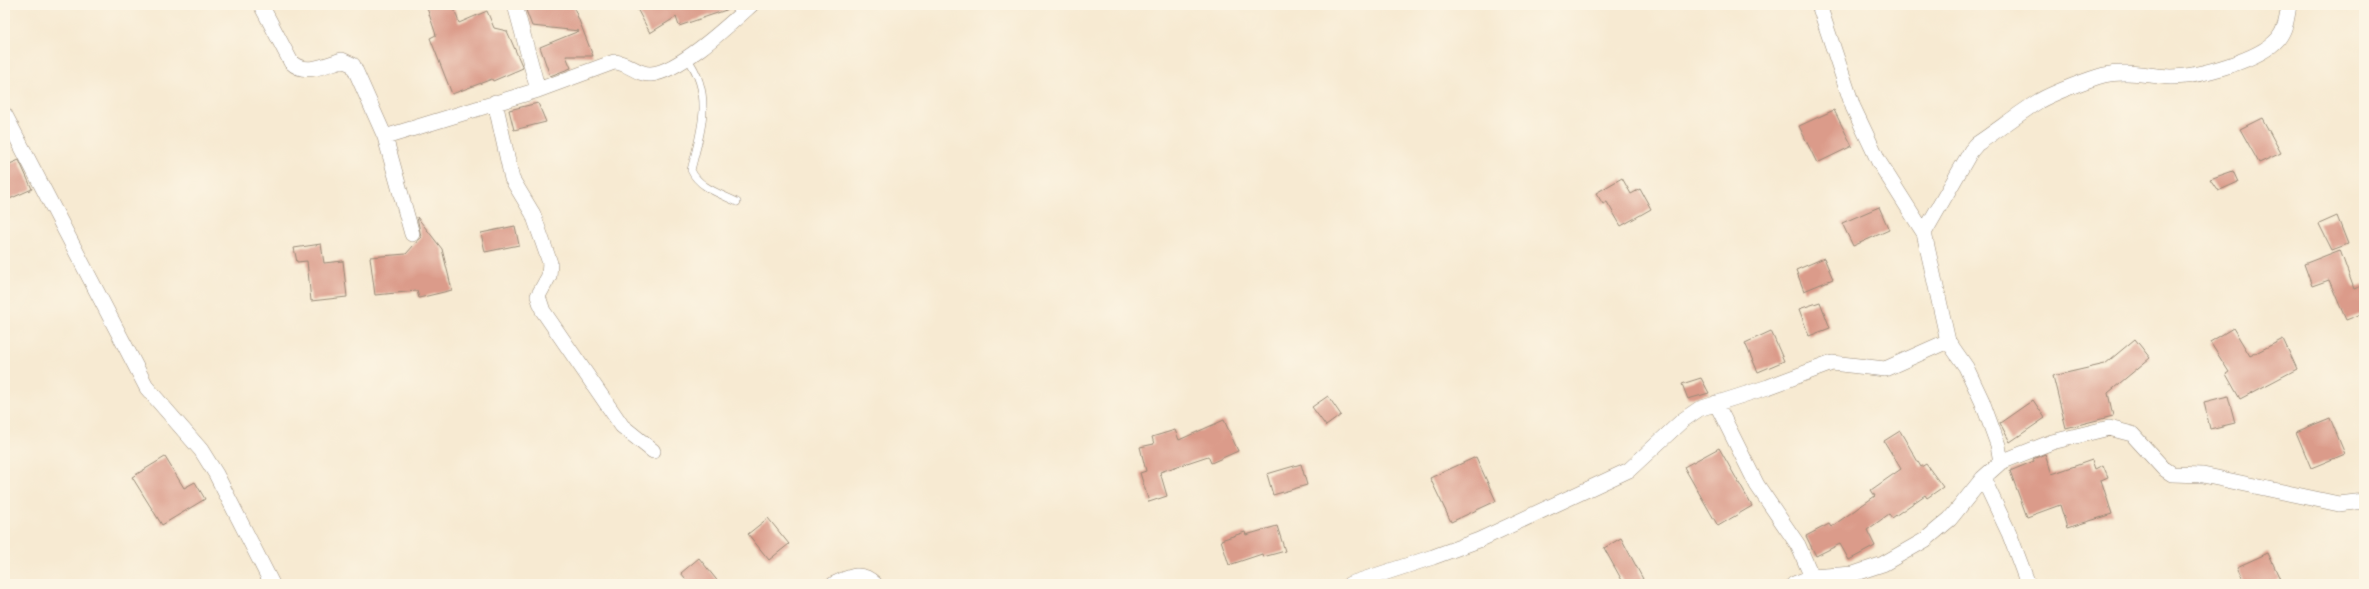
<svg xmlns="http://www.w3.org/2000/svg" width="2369" height="589" font-family="'Shantell Sans',sans-serif">
	<rect width="100%" height="100%" fill="#fcf5e5"/>
	<filter id="ink" filterUnits="userSpaceOnUse"><feTurbulence type="fractalNoise" baseFrequency=".025" numOctaves="2"/><feDisplacementMap in="SourceGraphic" scale="8" xChannelSelector="R" yChannelSelector="G"/><feConvolveMatrix kernelMatrix="1 2 1 2 8 2 1 2 1" color-interpolation-filters="sRGB"/></filter>
	<filter id="wash" filterUnits="userSpaceOnUse"><feTurbulence type="fractalNoise" baseFrequency=".012" numOctaves="4" result="noise"/><feDisplacementMap in="SourceGraphic" scale="16" xChannelSelector="R" yChannelSelector="G"/><feGaussianBlur stdDeviation="0.9" result="paint"/><feColorMatrix in="noise" values="0 0 0 0 0 0 0 0 0 0 0 0 0 0 0 0 0 1.4 0 .05"/><feComposite in="paint" operator="in"/></filter>
	<g filter="url(#wash)">
		<rect width="100%" height="100%" fill="#f7ead2"/>
		<g id="blocks">
			<path fill="#db9b8a" d="M 426,5 L 453,5 L 459,23 L 487,11 L 494,28 L 507,31 L 523,68 L 493,81 L 492,79 L 452,94 L 430,38 L 436,35 Z
				M 524,5 L 573,5 L 593,56 L 566,56 L 571,68 L 550,76 L 540,47 L 579,31 L 532,26 Z
				M 635,5 L 735,5 L 735,7 L 679,26 L 676,17 L 650,33 Z
				M 538,103 L 546,122 L 514,130 L 509,110 Z
				M 1834,110 L 1852,146 L 1817,163 L 1799,126 Z
				M 2262,118 L 2281,153 L 2259,163 L 2240,129 Z
				M 19,160 L 32,189 L 5,201 L 5,166 Z
				M 2233,171 L 2238,182 L 2218,191 L 2210,179 Z
				M 1622,178 L 1631,194 L 1640,189 L 1651,209 L 1621,226 L 1607,202 L 1603,204 L 1596,193 Z
				M 1879,207 L 1889,230 L 1853,246 L 1842,223 Z
				M 2337,216 L 2348,244 L 2332,250 L 2319,224 Z
				M 417,217 L 442,249 L 452,290 L 419,298 L 417,291 L 375,295 L 370,257 L 406,254 L 421,237 Z
				M 515,226 L 519,245 L 485,252 L 481,233 Z
				M 321,244 L 324,263 L 343,261 L 347,297 L 311,301 L 307,261 L 297,262 L 294,248 Z
				M 2340,250 L 2354,289 L 2364,285 L 2364,313 L 2346,320 L 2329,280 L 2312,286 L 2304,264 Z
				M 1824,258 L 1833,279 L 1804,291 L 1796,270 Z
				M 1820,302 L 1830,328 L 1809,336 L 1799,309 Z
				M 2233,328 L 2250,356 L 2283,339 L 2297,369 L 2240,399 L 2226,374 L 2229,372 L 2210,342 Z
				M 1771,331 L 1784,361 L 1758,372 L 1745,343 Z
				M 2135,339 L 2150,358 L 2108,393 L 2113,416 L 2066,428 L 2053,376 L 2105,364 Z
				M 1701,378 L 1709,393 L 1688,399 L 1682,384 Z
				M 1328,396 L 1341,415 L 1326,426 L 1312,407 Z
				M 2228,396 L 2235,423 L 2210,429 L 2204,402 Z
				M 2033,400 L 2045,418 L 2010,442 L 2000,423 Z
				M 2330,418 L 2345,454 L 2311,468 L 2296,432 Z
				M 1224,420 L 1238,451 L 1211,463 L 1208,456 L 1160,472 L 1167,496 L 1149,502 L 1140,473 L 1146,471 L 1140,447 L 1154,444 L 1152,437 L 1175,430 L 1179,440 Z
				M 1900,431 L 1921,467 L 1926,464 L 1943,487 L 1927,498 L 1925,495 L 1892,518 L 1889,514 L 1867,530 L 1875,546 L 1849,560 L 1840,544 L 1816,556 L 1806,536 L 1829,524 L 1831,527 L 1875,496 L 1871,490 L 1901,469 L 1884,441 Z
				M 1719,448 L 1752,506 L 1718,526 L 1684,467 Z
				M 2045,454 L 2052,474 L 2092,460 L 2095,469 L 2103,465 L 2108,477 L 2101,480 L 2112,514 L 2067,528 L 2060,505 L 2027,517 L 2010,471 L 2034,461 L 2033,459 Z
				M 165,457 L 184,488 L 195,482 L 205,499 L 162,525 L 132,477 Z
				M 1476,457 L 1496,501 L 1451,522 L 1430,478 Z
				M 1301,464 L 1307,485 L 1273,495 L 1267,474 Z
				M 768,518 L 789,544 L 769,560 L 748,534 Z
				M 1277,526 L 1285,551 L 1263,557 L 1262,554 L 1229,565 L 1221,540 L 1245,532 L 1246,535 Z
				M 1621,538 L 1643,579 L 1634,584 L 1624,584 L 1604,548 Z
				M 2268,553 L 2280,579 L 2268,584 L 2245,584 L 2237,567 Z
				M 699,558 L 720,584 L 690,584 L 681,573 Z"/>
		</g>
	</g>
	<g filter="url(#ink)">
		<use href="#blocks" fill-opacity="0" stroke="#998a78" stroke-width="1"/>
		<g fill="none" stroke-linecap="round" stroke-linejoin="round">
			<g stroke="#998a78" stroke-width="8">
				<path id="lane" d="M 687,58 C 714,94 701,131 691,170 C 699,188 721,194 737,202"/>
			</g>
			<g stroke="#998a78" stroke-width="16">
				<path id="street" d="M 261,5 L 291,62 C 305,76 325,65 342,60 L 353,65 L 385,137 L 538,90 L 614,62 C 628,62 637,75 651,74 C 679,72 730,24 751,5
					M 515,5 L 538,90
					M 1819,5 L 1853,107 L 1879,162 L 1924,233 L 1948,341 L 1966,367 L 1982,401 L 1998,445 L 2001,462
					M 495,102 L 512,179 L 533,214 L 550,263 L 549,276 L 538,296 L 543,311 L 622,426 L 653,451
					M 5,115 L 147,388 L 201,450 L 216,474 L 272,584
					M 385,137 L 412,234
					M 1924,233 L 1971,151 L 1977,144 C 1998,130 2018,114 2039,101 C 2053,93 2089,79 2104,75 C 2126,70 2149,76 2171,77 C 2198,77 2260,60 2278,39 C 2286,29 2287,17 2289,5
					M 1716,403 L 1757,485 L 1798,545 L 1812,577
					M 1983,478 L 2009,533 L 2028,584
					M 834,584 C 849,577 861,570 875,584
					M 1350,584 L 1433,557 L 1479,540 L 1629,470 L 1683,420 L 1699,409 L 1768,387 L 1832,363 L 1885,369 L 1948,341
					M 1794,584 L 1812,577 L 1853,574 L 1883,564 L 1925,540 L 1950,519 L 1983,478 L 2001,462 L 2052,442 L 2109,428 L 2132,434 L 2163,468 L 2172,474 L 2203,475 L 2339,504 L 2364,501"/>
			</g>
			<use href="#lane" stroke="#fff" stroke-width="7"/>
			<use href="#street" stroke="#fff" stroke-width="15"/>
		</g>
	</g>
	<rect width="2369" height="589" fill="none" stroke="#fcf5e5" stroke-width="20"/>
</svg>
